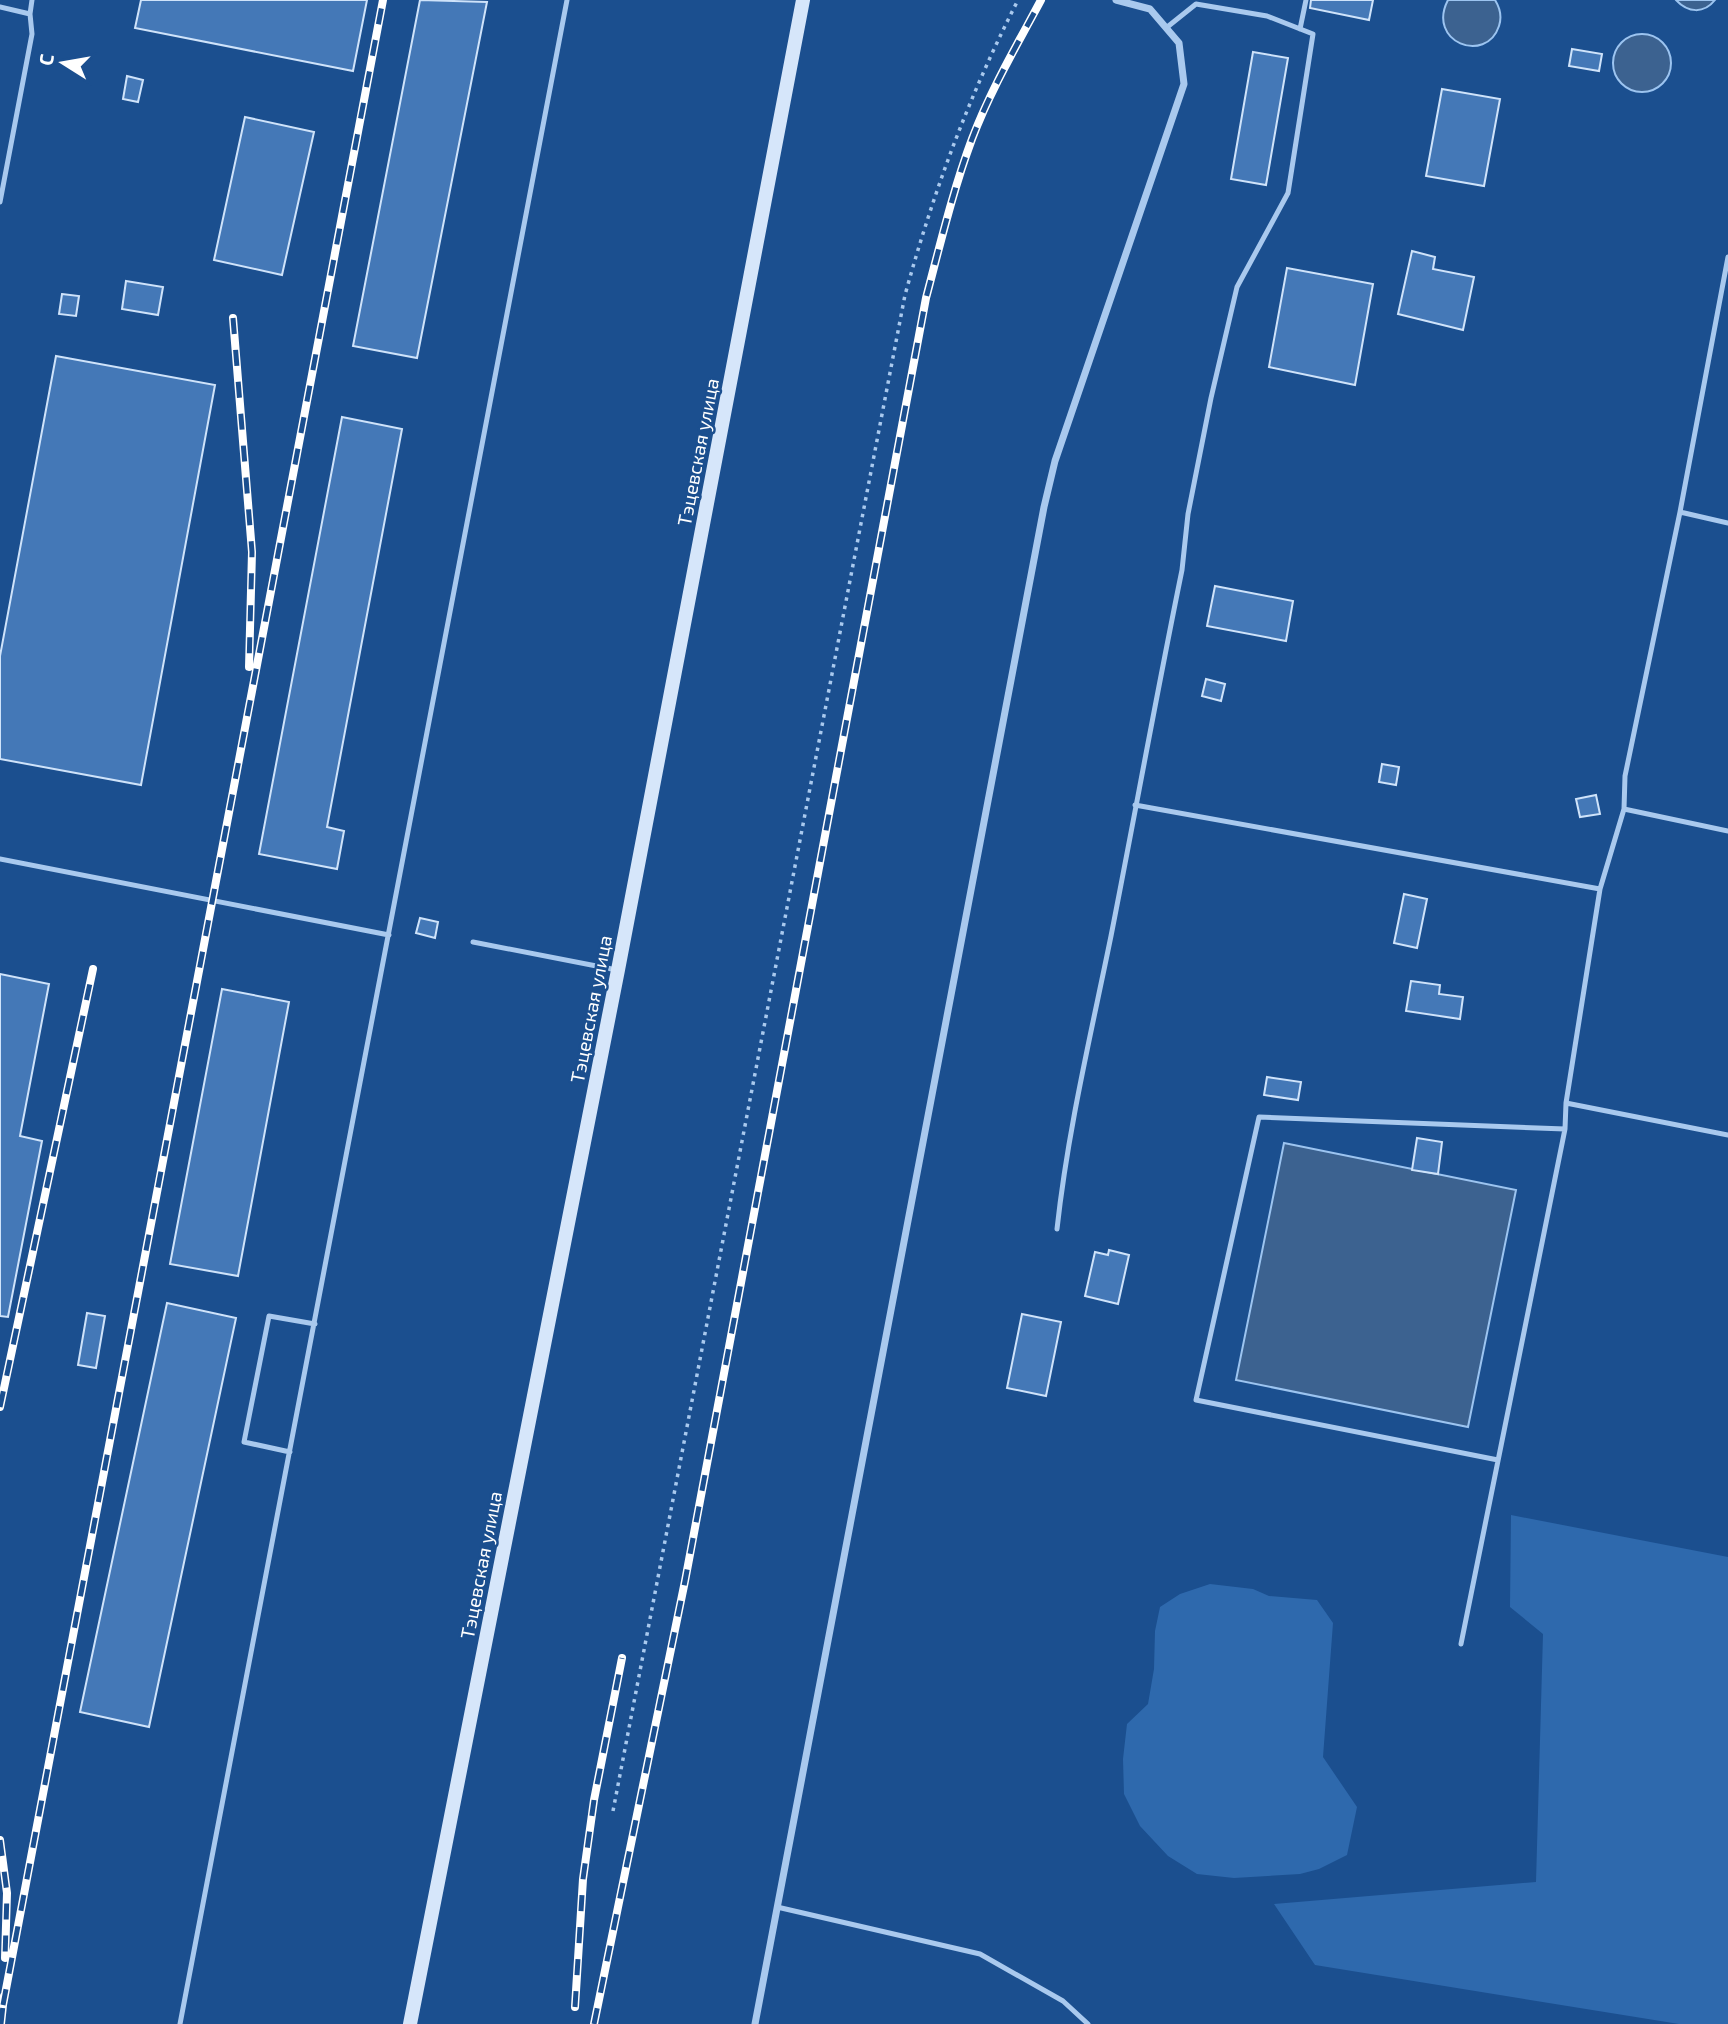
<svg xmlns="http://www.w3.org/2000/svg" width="1728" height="2024" font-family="'Exo 2',sans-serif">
	<rect width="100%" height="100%" fill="#1b4f8f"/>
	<path fill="#2e69ad" d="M 1511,1515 L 1728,1557 L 1728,2024 L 1679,2024 L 1315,1965 L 1274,1904 L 1536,1882 L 1543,1634 L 1510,1607 Z
		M 1210,1584 L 1253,1589 L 1269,1596 L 1317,1600 L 1333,1623 L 1323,1757 L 1357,1807 L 1347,1855 L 1319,1869 L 1300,1874 L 1234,1878 L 1197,1874 L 1168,1856 L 1140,1826 L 1124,1794 L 1123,1759 L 1127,1724 L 1148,1704 L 1154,1669 L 1155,1631 L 1160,1607 L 1180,1594 Z"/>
	<path fill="#3c6290" stroke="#9cc4f0" stroke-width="2" d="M 1448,0 L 1495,0 C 1500,8 1502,17 1499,26 C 1486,65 1426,42 1448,0 Z
		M 1676,0 L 1715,0 C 1704,14 1688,13 1676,0 Z
		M1613 63a29 29 0 1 1 58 0a29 29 0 1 1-58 0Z
		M 1284,1143 L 1516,1190 L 1468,1427 L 1236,1380 Z"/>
	<path fill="#4478b7" stroke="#cfe3fa" stroke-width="2" d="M 141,0 L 367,0 L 353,71 L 135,28 Z
		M 420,0 L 487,2 L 417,358 L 353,346 Z
		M 1311,0 L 1373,0 L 1369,20 L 1310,8 Z
		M 1572,49 L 1602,54 L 1599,71 L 1569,66 Z
		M 1253,52 L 1288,58 L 1266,185 L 1231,179 Z
		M 127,76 L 143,80 L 138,102 L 123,99 Z
		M 1442,89 L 1500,99 L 1484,186 L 1426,176 Z
		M 245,117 L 314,132 L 282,275 L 214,260 Z
		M 1412,251 L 1435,257 L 1433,269 L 1474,277 L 1463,330 L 1398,314 Z
		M 1287,268 L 1373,284 L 1355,385 L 1269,367 Z
		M 126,281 L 163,287 L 158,315 L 122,309 Z
		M 62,294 L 79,296 L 76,316 L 59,314 Z
		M 56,356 L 215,385 L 141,785 L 0,759 L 0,656 Z
		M 342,417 L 402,429 L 327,827 L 344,831 L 337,869 L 259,854 Z
		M 1215,586 L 1293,601 L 1286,641 L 1207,626 Z
		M 1206,679 L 1225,684 L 1221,701 L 1202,696 Z
		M 1382,764 L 1399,767 L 1396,785 L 1379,782 Z
		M 1596,795 L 1600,814 L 1580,817 L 1576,799 Z
		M 1404,894 L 1427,899 L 1417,948 L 1394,943 Z
		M 420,918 L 438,922 L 435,938 L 416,933 Z
		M 0,974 L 49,984 L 20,1136 L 42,1141 L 8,1317 L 0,1316 Z
		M 1411,981 L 1440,985 L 1439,994 L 1463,997 L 1460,1019 L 1406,1011 Z
		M 222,989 L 289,1002 L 238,1276 L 170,1264 Z
		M 1267,1077 L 1301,1082 L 1298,1100 L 1264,1095 Z
		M 1417,1138 L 1442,1142 L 1438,1174 L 1412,1170 Z
		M 1109,1250 L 1129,1255 L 1118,1304 L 1085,1296 L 1095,1252 L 1108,1255 Z
		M 167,1303 L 236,1318 L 149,1727 L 80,1712 Z
		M 87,1313 L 105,1316 L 96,1368 L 78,1365 Z
		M 1022,1314 L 1061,1322 L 1046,1396 L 1007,1388 Z"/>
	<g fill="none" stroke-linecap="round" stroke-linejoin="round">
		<path stroke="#a9c9ee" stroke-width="3.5" stroke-dasharray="3.5 5" stroke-linecap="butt" d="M 613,1811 L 905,295 C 934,190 968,98 1018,0"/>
		<path stroke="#a9c9ee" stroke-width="5" d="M 0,7 L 30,14
			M 1300,29 L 1306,0
			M 0,202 L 32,34 L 30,14 L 32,0
			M 1680,512 L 1728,523
			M 1135,805 L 1600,889
			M 1624,809 L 1728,831
			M 0,859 L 389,935
			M 473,942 L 617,970
			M 1566,1103 L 1728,1135
			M 1057,1229 C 1068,1129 1091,1034 1111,936 C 1135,814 1157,692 1182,570 L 1188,514 L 1211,398 L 1237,287 L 1288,193 L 1313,34 L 1267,16 L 1196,4 L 1166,28
			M 290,1452 L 244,1442 L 269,1316 L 315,1324
			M 1498,1460 L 1196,1400 L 1259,1117 L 1565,1129
			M 1461,1644 L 1565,1129 L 1566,1103 L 1600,889 L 1624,809 L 1625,776 L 1680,512 L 1728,257
			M 777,1907 L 980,1954 L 1063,2001 L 1088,2024
			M 180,2024 L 567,0"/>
		<path stroke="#a9c9ee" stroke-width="7" d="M 755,2024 L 1044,507 L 1055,461 L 1184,84 L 1179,43 L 1150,9 L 1116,0"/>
		<path stroke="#d6e6fa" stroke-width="14" d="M 410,2024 L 618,970 L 803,0"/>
		<g stroke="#fff" stroke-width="8">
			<path id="rail" d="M 233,318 L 252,552 L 249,667
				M 0,1407 L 93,969
				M 0,1840 L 7,1893 L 5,1958
				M 3,2005 L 383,0
				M 575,2007 L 583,1879 L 594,1800 L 622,1658
				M 1,2024 L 4,1996
				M 594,2024 L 685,1581 L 926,298 C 940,245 953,190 972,139 C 990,91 1017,45 1041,0"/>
		</g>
		<use href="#rail" stroke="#1b4f8f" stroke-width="5" stroke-dasharray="16" stroke-linecap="butt"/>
	</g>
	<g text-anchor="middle" stroke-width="5" stroke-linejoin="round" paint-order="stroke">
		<g font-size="19" fill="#fff" stroke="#1b4f8f">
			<text transform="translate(698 452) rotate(-79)" y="7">Тэцевская улица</text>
			<text transform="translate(591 1009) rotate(-79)" y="7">Тэцевская улица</text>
			<text transform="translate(481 1565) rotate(-79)" y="7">Тэцевская улица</text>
		</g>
	</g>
	<g transform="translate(63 63) rotate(281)" stroke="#1b4f8f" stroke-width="5" paint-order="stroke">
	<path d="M0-5L12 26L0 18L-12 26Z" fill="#ffffff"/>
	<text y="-10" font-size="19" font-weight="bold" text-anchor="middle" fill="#ffffff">С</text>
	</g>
</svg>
